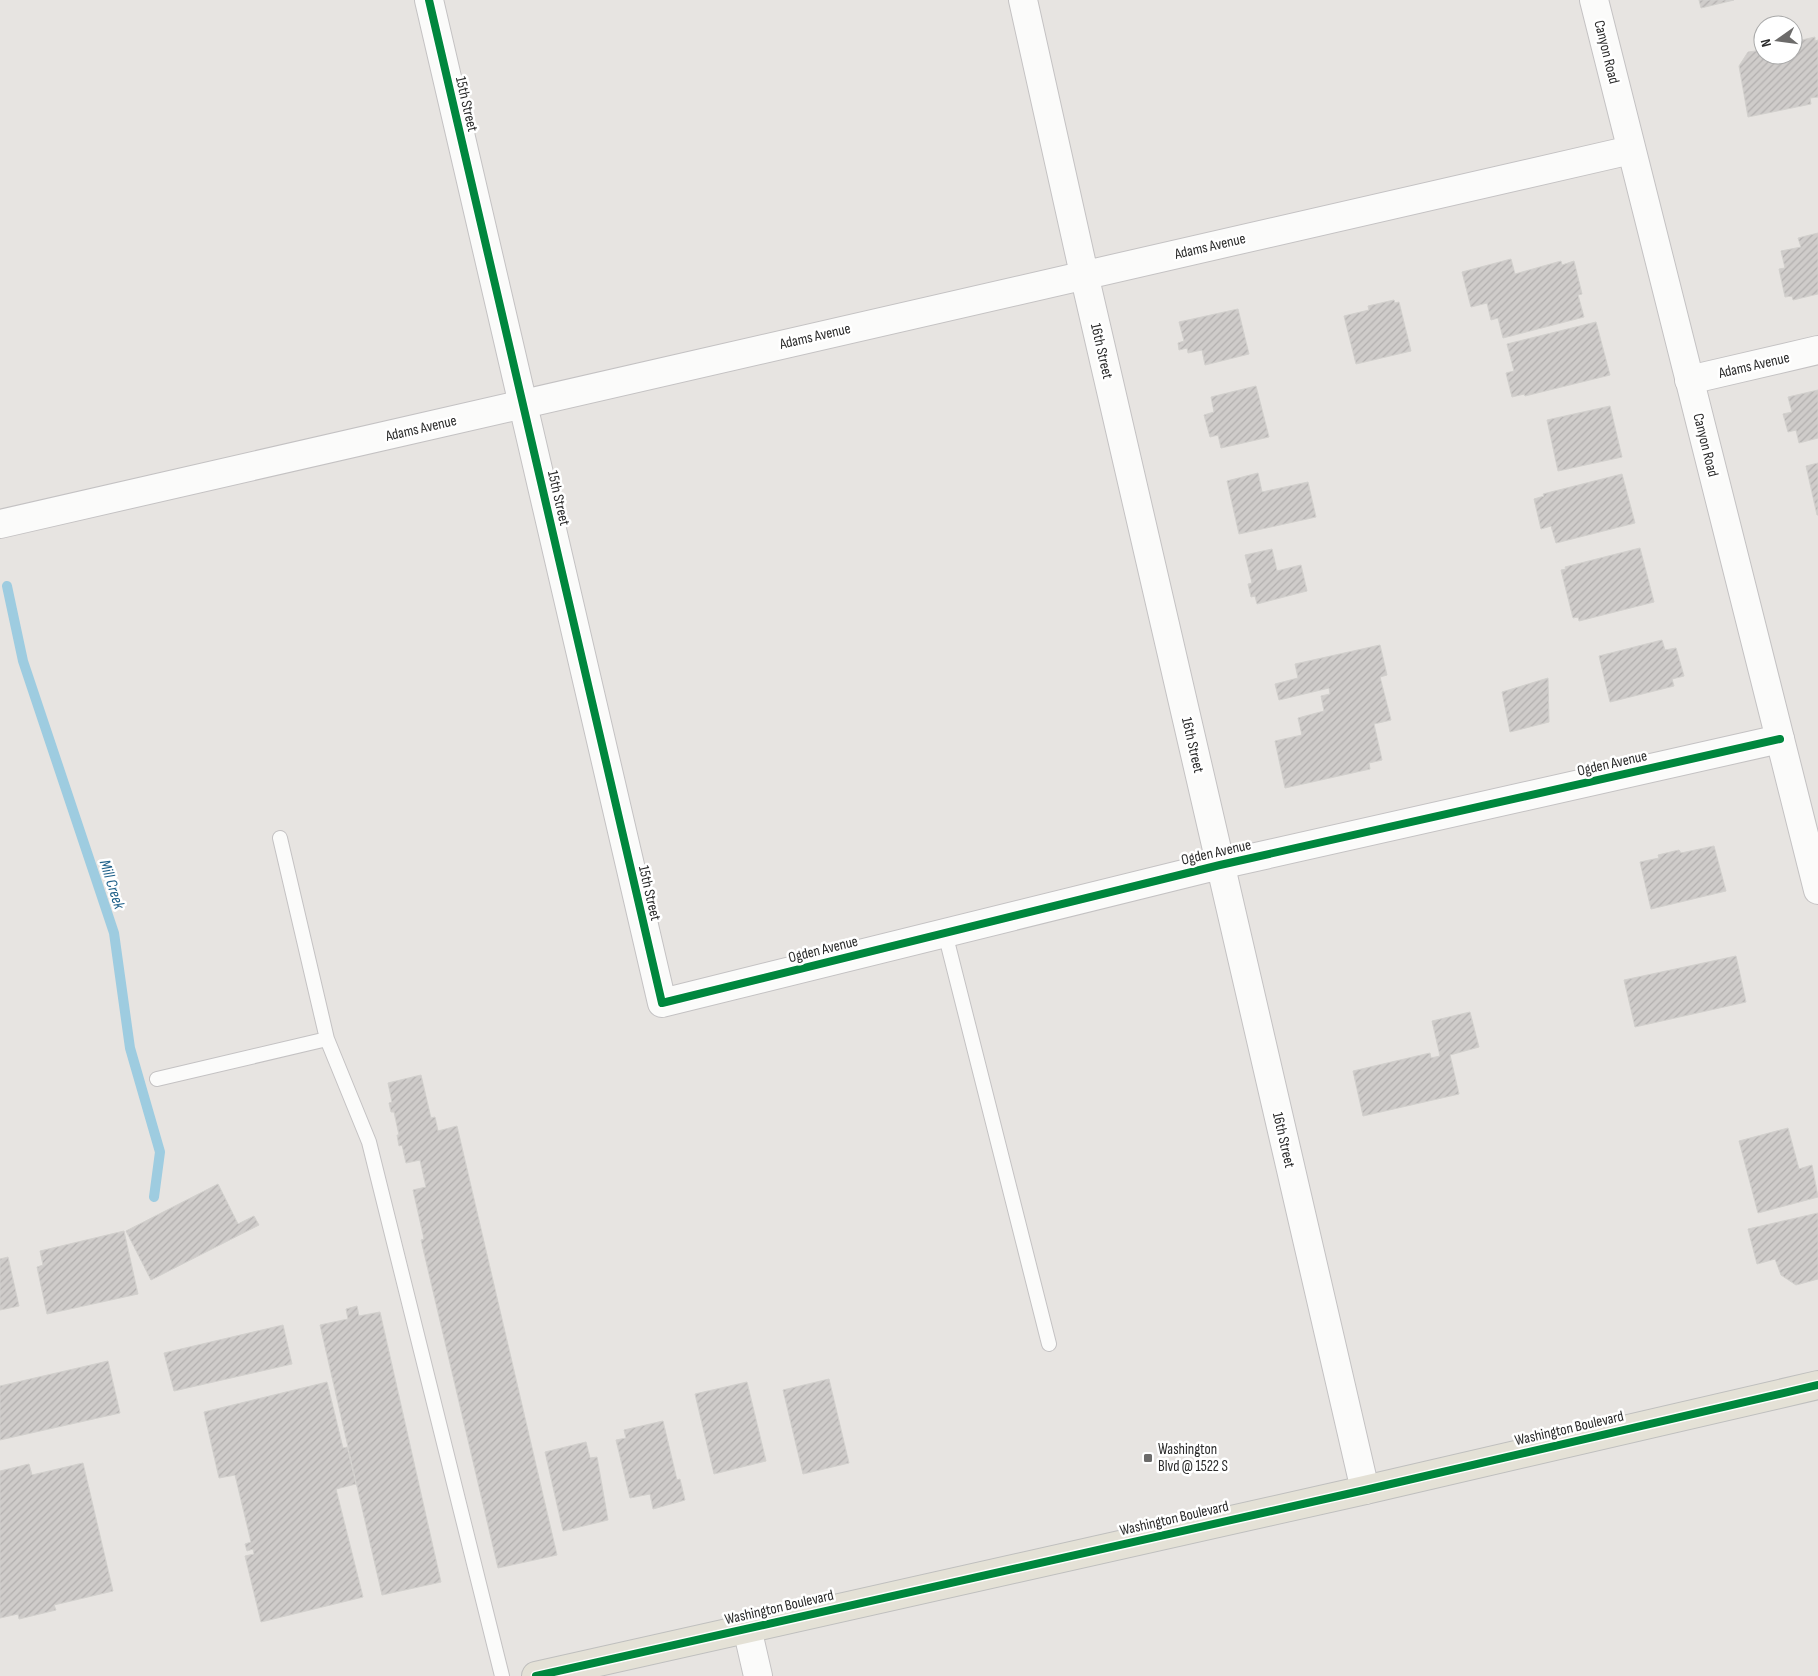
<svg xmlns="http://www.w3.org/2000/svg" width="1818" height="1676" font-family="'Sofia Sans Condensed',sans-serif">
	<defs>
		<pattern id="building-hatch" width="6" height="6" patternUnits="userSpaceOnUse" patternTransform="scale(1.25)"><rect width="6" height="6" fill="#cfccca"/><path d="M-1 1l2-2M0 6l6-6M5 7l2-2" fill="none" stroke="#b2afae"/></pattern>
	</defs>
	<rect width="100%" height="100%" fill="#e7e4e1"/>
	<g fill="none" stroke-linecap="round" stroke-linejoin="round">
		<path stroke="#9ecce0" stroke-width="10" d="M 7,586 L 23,661 L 114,933 L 130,1048 L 160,1152 L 154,1197"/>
	</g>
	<path fill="url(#building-hatch)" stroke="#d2d0cd" d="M 1699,0 L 1734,0 L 1701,8 Z
		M 1815,37 L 1815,41 L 1818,40 L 1818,97 L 1810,98 L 1811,104 L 1748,117 L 1739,66 L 1748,52 L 1763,50 L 1763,55 L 1793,55 L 1793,42 Z
		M 1818,233 L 1818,294 L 1793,300 L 1792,296 L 1785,297 L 1779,269 L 1785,268 L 1781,251 L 1801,247 L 1798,238 Z
		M 1511,259 L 1515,274 L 1561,261 L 1562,265 L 1574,261 L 1582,294 L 1578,295 L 1584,317 L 1503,338 L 1498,318 L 1491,320 L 1487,303 L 1471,307 L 1462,272 Z
		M 1394,300 L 1395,303 L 1399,302 L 1411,351 L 1356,364 L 1344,316 L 1369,310 L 1368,306 Z
		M 1238,309 L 1249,354 L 1205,365 L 1202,350 L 1188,353 L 1187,348 L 1179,350 L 1178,343 L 1184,341 L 1179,322 Z
		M 1596,322 L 1610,375 L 1525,396 L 1524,394 L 1512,397 L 1506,373 L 1514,371 L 1507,344 Z
		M 1256,386 L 1269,437 L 1221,448 L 1218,435 L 1210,437 L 1204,415 L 1214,412 L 1211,397 Z
		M 1818,390 L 1818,438 L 1799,443 L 1796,430 L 1788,432 L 1783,414 L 1792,412 L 1788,397 Z
		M 1610,406 L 1622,457 L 1558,471 L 1547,420 Z
		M 1818,463 L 1818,515 L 1817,515 L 1806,466 Z
		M 1258,473 L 1262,492 L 1308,482 L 1316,517 L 1239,534 L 1227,481 Z
		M 1622,474 L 1635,523 L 1556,543 L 1551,526 L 1541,529 L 1534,499 L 1544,496 L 1543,494 Z
		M 1640,548 L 1654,602 L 1579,621 L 1578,617 L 1573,618 L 1561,570 L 1566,569 L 1565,567 Z
		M 1272,549 L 1277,571 L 1301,565 L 1307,591 L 1257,604 L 1255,596 L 1251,597 L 1248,584 L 1252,583 L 1245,555 Z
		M 1662,640 L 1665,650 L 1676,648 L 1684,676 L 1672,679 L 1674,686 L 1610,702 L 1599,656 Z
		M 1380,645 L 1387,675 L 1380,677 L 1391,720 L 1374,724 L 1382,760 L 1369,763 L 1370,769 L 1285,788 L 1275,741 L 1302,735 L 1298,718 L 1324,711 L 1321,696 L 1330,694 L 1329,688 L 1279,700 L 1275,684 L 1298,678 L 1295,664 Z
		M 1548,678 L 1549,722 L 1510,732 L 1502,692 Z
		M 1714,846 L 1726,891 L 1651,909 L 1640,862 L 1659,858 L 1658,855 L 1679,850 L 1681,853 Z
		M 1736,956 L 1746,1002 L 1635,1027 L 1624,980 Z
		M 1470,1012 L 1479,1047 L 1450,1055 L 1459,1094 L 1363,1116 L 1353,1071 L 1430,1053 L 1431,1058 L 1440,1056 L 1432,1021 Z
		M 421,1075 L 431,1118 L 435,1117 L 438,1131 L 457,1126 L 557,1555 L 498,1568 L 421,1240 L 424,1239 L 413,1190 L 426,1187 L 420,1160 L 406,1163 L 402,1145 L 399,1146 L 397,1135 L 399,1135 L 394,1112 L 391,1112 L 389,1103 L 392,1102 L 388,1083 Z
		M 1788,1128 L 1799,1169 L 1812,1165 L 1818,1197 L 1758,1213 L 1739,1141 Z
		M 218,1184 L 238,1224 L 254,1216 L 259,1225 L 151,1280 L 126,1231 Z
		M 1818,1213 L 1818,1279 L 1796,1285 L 1781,1275 L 1775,1259 L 1757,1264 L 1748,1229 Z
		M 124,1231 L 138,1294 L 47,1314 L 37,1267 L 43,1265 L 40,1251 Z
		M 8,1257 L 19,1306 L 0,1310 L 0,1259 Z
		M 357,1306 L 359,1316 L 380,1312 L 441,1582 L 382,1595 L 320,1325 L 348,1319 L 346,1309 Z
		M 283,1325 L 292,1364 L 174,1391 L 164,1353 Z
		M 108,1361 L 120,1413 L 0,1440 L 0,1386 Z
		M 829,1379 L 849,1463 L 803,1474 L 783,1390 Z
		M 327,1382 L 343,1448 L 347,1447 L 356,1484 L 336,1489 L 363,1597 L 261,1622 L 245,1556 L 254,1554 L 253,1549 L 247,1551 L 245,1544 L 251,1542 L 235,1475 L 219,1478 L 204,1412 Z
		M 747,1382 L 766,1461 L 714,1474 L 695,1394 Z
		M 663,1421 L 677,1480 L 680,1479 L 685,1500 L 653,1509 L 650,1494 L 630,1498 L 616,1440 L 626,1438 L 624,1430 Z
		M 586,1442 L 590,1458 L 597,1457 L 608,1520 L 563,1531 L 545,1452 Z
		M 83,1463 L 113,1591 L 54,1605 L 56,1610 L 19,1619 L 18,1614 L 0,1618 L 0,1471 L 29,1464 L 32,1475 Z"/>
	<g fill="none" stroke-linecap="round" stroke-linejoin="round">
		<g stroke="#c4c2c3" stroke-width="16">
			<path id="lane" d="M 280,838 L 327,1039 L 369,1142 L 502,1676
				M 945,933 L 1049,1344
				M 157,1079 L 327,1039"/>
		</g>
		<g stroke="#c4c2c3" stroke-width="30">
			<path id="street" d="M 429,0 L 662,1003 L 1220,865 L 1780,739
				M 1023,0 L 1084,274 L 1365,1490
				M 1689,380 L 1818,350
				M 0,524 L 1631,150
				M 747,1628 L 758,1676"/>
		</g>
		<g stroke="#c4c2c3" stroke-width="30">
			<path id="secondary" d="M 1594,0 L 1818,890"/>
		</g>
		<g stroke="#bfbfbe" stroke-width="30">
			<path id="primary" d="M 536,1676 L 1365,1490 L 1818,1385"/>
		</g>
		<use href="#lane" stroke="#fbfbfa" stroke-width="14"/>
		<use href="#street" stroke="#fbfbfa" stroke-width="28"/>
		<use href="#secondary" stroke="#fbfbfa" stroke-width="28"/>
		<use href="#primary" stroke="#e4e1d6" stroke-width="28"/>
		<g stroke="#fff" stroke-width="11">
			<path id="cycleway" d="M 429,0 L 662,1003 L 1220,865 L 1780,739
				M 536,1676 L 1365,1490 L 1818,1385"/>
		</g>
		<use href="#cycleway" stroke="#00873e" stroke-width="8"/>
	</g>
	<rect fill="#6c6b6a" stroke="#fff" stroke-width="2" x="1143" y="1453" width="10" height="10" rx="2.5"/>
	<g text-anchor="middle" stroke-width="5" stroke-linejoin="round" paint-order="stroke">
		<g font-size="15" fill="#2a2a2a" stroke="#fff">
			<text transform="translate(1607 52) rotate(76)" y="5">Canyon Road</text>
			<text transform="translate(467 104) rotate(77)" y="5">15th Street</text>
			<text transform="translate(1210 246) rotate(-13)" y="5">Adams Avenue</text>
			<text transform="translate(815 336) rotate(-13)" y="5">Adams Avenue</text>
			<text transform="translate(1102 351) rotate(77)" y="5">16th Street</text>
			<text transform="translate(1754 365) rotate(-13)" y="5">Adams Avenue</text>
			<text transform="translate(421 428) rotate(-13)" y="5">Adams Avenue</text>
			<text transform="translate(1706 445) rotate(76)" y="5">Canyon Road</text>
			<text transform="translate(559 498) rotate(77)" y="5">15th Street</text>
			<text transform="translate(1193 745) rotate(77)" y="5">16th Street</text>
			<text transform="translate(1612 763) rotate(-13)" y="5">Ogden Avenue</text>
			<text transform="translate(1216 852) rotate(-13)" y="5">Ogden Avenue</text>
			<text transform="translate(650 893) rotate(77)" y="5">15th Street</text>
			<text transform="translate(823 949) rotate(-14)" y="5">Ogden Avenue</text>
			<text transform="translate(1284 1140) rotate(77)" y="5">16th Street</text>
			<text transform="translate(1569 1428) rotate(-13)" y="5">Washington Boulevard</text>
			<text transform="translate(1174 1518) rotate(-13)" y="5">Washington Boulevard</text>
			<text transform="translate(779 1607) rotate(-13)" y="5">Washington Boulevard</text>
		</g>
		<g font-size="15" fill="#2a2a2a" stroke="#fff" text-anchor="start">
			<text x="1158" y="1454">Washington<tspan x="1158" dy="17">Blvd @ 1522 S</tspan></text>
		</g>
		<g font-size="16" font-style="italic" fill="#1e6089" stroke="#fff">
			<text transform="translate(113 884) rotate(72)" y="6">Mill Creek</text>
		</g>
	</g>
	<g transform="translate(1778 40) rotate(256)"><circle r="24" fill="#ffffff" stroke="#aaaaaa"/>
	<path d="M0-4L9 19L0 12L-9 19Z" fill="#6c6b6a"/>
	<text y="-8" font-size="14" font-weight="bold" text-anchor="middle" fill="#2a2a2a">N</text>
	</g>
</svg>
